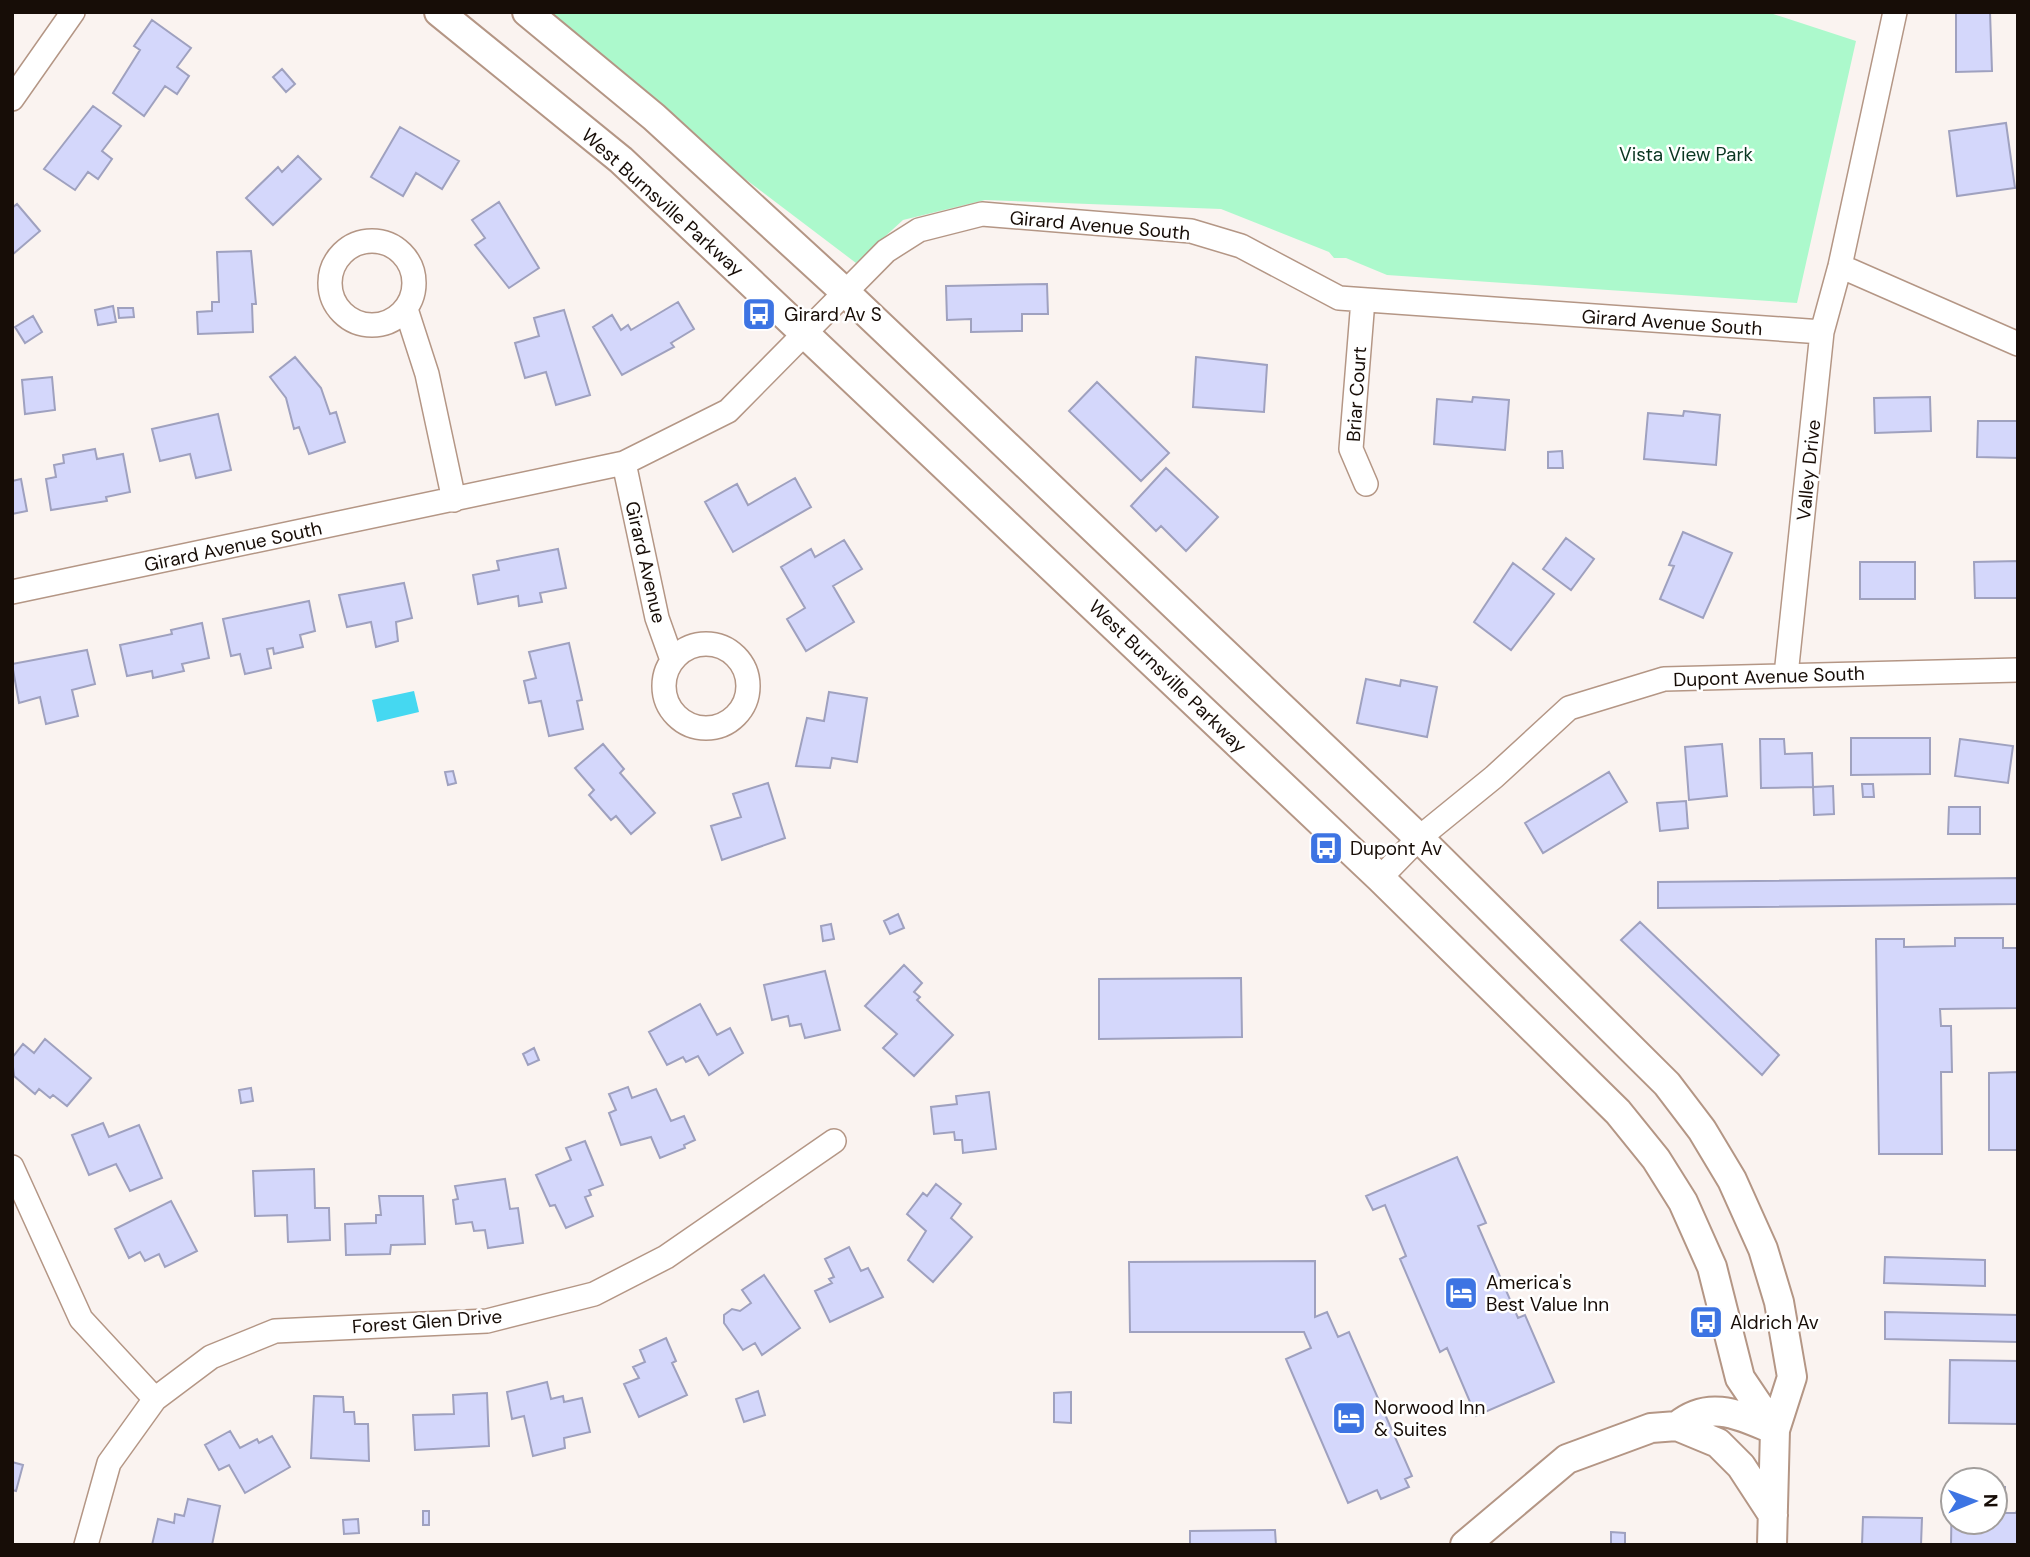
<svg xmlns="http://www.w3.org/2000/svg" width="2030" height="1557" font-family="'DM Sans',sans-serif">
	<rect width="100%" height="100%" fill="#faf3f0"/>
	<path fill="#acf9cc" d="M 525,12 L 1767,12 L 1856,41 L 1797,303 L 1387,275 L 1346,258 L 1334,258 L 1329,252 L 1221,209 L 985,200 L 903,220 L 856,263 Z"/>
	<path fill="#45d8f1" d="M 414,691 L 419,712 L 377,722 L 372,700 Z"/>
	<path fill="#d4d7fb" stroke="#9fa1bf" stroke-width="2" d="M 1956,12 L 1990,12 L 1992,71 L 1956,72 Z
		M 152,20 L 191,48 L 177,67 L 189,76 L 177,94 L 165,86 L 144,116 L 113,93 L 140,50 L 134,46 Z
		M 282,69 L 295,84 L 286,92 L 273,77 Z
		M 93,106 L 121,126 L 102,151 L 112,159 L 98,179 L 88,172 L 75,190 L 44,169 Z
		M 2006,123 L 2015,188 L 1957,196 L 1949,131 Z
		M 400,127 L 459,161 L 442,189 L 416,173 L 403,196 L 371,177 Z
		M 298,156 L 321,179 L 273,225 L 246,198 L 278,167 L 282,172 Z
		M 499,202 L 539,268 L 509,288 L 475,245 L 485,238 L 472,220 Z
		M 17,204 L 40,231 L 12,255 L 12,208 Z
		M 251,251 L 256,304 L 252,304 L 253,332 L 198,334 L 197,312 L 212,311 L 212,302 L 219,302 L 217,252 Z
		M 1047,284 L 1048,314 L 1022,314 L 1022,331 L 971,332 L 971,319 L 947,320 L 946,286 Z
		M 678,302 L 694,329 L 671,343 L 674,347 L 622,375 L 593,327 L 612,315 L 621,330 L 628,325 L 631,330 Z
		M 113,306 L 116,322 L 98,325 L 95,310 Z
		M 118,308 L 133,308 L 134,317 L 119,318 Z
		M 564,310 L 590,395 L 556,405 L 546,372 L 525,378 L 515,343 L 539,336 L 534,318 Z
		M 33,316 L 42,332 L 25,343 L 15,327 Z
		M 295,357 L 321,388 L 330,414 L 336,412 L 345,442 L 309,454 L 299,427 L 294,429 L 286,398 L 270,377 Z
		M 1196,357 L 1267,365 L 1264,412 L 1193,407 Z
		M 52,377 L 55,410 L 25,414 L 22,380 Z
		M 1097,382 L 1169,453 L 1141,481 L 1069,411 Z
		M 1473,397 L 1509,400 L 1505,450 L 1434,444 L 1437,399 L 1472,402 Z
		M 1930,397 L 1931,431 L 1875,433 L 1874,398 Z
		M 1684,411 L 1720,415 L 1716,465 L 1644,459 L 1648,413 L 1683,416 Z
		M 218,414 L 231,470 L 196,478 L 190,454 L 160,461 L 152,429 Z
		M 1978,421 L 2018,421 L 2018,458 L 1977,457 Z
		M 95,449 L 97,459 L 123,454 L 130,492 L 106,497 L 107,501 L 51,510 L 46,479 L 56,477 L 54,465 L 64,463 L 63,455 Z
		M 1562,451 L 1563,468 L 1548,468 L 1548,452 Z
		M 1166,468 L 1218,517 L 1186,551 L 1161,526 L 1156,531 L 1131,506 Z
		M 795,478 L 811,507 L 733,552 L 705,502 L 737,484 L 748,505 Z
		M 21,479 L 27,511 L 12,514 L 12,481 Z
		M 1683,532 L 1732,553 L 1703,618 L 1660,599 L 1674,566 L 1669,565 Z
		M 1566,538 L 1594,559 L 1571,590 L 1543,569 Z
		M 844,540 L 862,569 L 833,586 L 854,622 L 806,651 L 787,619 L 805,608 L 781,567 L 811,549 L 815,557 Z
		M 558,549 L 566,588 L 540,593 L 542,602 L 519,606 L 518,596 L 478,604 L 473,575 L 499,570 L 497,561 Z
		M 2018,561 L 2018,598 L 1975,598 L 1974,562 Z
		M 1860,562 L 1915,562 L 1915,599 L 1860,599 Z
		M 1513,563 L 1554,594 L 1511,650 L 1474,622 Z
		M 404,583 L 412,618 L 396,622 L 398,641 L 376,647 L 371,622 L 347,627 L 339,595 Z
		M 309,601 L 315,631 L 300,635 L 303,647 L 274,654 L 273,648 L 267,649 L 271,668 L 245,674 L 240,654 L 231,656 L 223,619 Z
		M 202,623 L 209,658 L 182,664 L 184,671 L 153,678 L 152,671 L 127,676 L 120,645 L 172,634 L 171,630 Z
		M 569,643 L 582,700 L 577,701 L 583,729 L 549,736 L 541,701 L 529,703 L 524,681 L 536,678 L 529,652 Z
		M 87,650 L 95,684 L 72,690 L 78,716 L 46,724 L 40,697 L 19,703 L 12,664 Z
		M 1366,679 L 1400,686 L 1401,680 L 1437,687 L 1427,737 L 1357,723 Z
		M 829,692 L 867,698 L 857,762 L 832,758 L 830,768 L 796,766 L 807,718 L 824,721 Z
		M 1851,738 L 1930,738 L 1930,774 L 1851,775 Z
		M 1760,739 L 1784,739 L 1785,754 L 1812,753 L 1813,787 L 1761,788 Z
		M 1960,739 L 2013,746 L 2008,783 L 1955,776 Z
		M 603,744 L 624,769 L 620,773 L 655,813 L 631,834 L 616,816 L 611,820 L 589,795 L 594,790 L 575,768 Z
		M 1722,744 L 1727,796 L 1689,800 L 1685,747 Z
		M 453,771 L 456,783 L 448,785 L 445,772 Z
		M 1609,772 L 1627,802 L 1543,853 L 1525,823 Z
		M 768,783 L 785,838 L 722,860 L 711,826 L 741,817 L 733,794 Z
		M 1862,784 L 1873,784 L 1874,797 L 1863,797 Z
		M 1833,786 L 1834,814 L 1814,815 L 1813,787 Z
		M 1686,801 L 1688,828 L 1660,831 L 1657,803 Z
		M 1949,807 L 1980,807 L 1980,834 L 1948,834 Z
		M 2018,878 L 2018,904 L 1658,908 L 1658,882 Z
		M 898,914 L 904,928 L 890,934 L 884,921 Z
		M 1640,922 L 1779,1055 L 1762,1075 L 1621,940 Z
		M 831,924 L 834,939 L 823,941 L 821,926 Z
		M 1955,938 L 2003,938 L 2003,948 L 2018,948 L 2018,1008 L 1940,1009 L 1941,1026 L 1951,1026 L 1952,1072 L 1941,1072 L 1942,1154 L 1879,1154 L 1876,939 L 1904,939 L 1904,947 L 1955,946 Z
		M 904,965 L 922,983 L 914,992 L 920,997 L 917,1000 L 953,1035 L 914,1076 L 883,1048 L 897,1034 L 865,1006 Z
		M 825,971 L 840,1030 L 805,1038 L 801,1024 L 790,1026 L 788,1016 L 772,1020 L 764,985 Z
		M 1241,978 L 1242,1037 L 1099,1039 L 1099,979 Z
		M 700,1004 L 717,1035 L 730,1028 L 743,1053 L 709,1075 L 698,1056 L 686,1062 L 683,1057 L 667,1065 L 649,1032 Z
		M 45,1039 L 91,1078 L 67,1106 L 53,1095 L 50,1098 L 39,1089 L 35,1094 L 14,1076 L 12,1058 L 23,1044 L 34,1053 Z
		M 534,1048 L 539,1060 L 528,1065 L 523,1054 Z
		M 2018,1072 L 2018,1150 L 1989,1150 L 1989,1073 Z
		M 628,1087 L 632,1098 L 656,1089 L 671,1121 L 684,1116 L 695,1140 L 684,1145 L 685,1148 L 660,1158 L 651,1137 L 621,1145 L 609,1113 L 616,1110 L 609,1094 Z
		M 251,1088 L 253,1101 L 241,1103 L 239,1090 Z
		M 989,1092 L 996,1149 L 963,1153 L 962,1140 L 955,1140 L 954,1132 L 934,1134 L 931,1107 L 957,1104 L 956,1096 Z
		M 103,1123 L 109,1137 L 139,1125 L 162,1178 L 130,1191 L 116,1164 L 89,1175 L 72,1135 Z
		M 585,1141 L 603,1185 L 589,1190 L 591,1195 L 585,1197 L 593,1216 L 566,1228 L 555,1205 L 550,1206 L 536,1175 L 571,1160 L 566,1148 Z
		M 1457,1157 L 1486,1223 L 1478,1226 L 1518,1318 L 1525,1315 L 1554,1382 L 1476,1416 L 1447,1348 L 1440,1352 L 1400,1259 L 1406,1256 L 1385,1205 L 1373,1210 L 1366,1196 Z
		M 314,1169 L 315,1208 L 329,1208 L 330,1240 L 288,1242 L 287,1215 L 255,1216 L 253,1171 Z
		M 505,1179 L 510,1209 L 518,1208 L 523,1243 L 488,1248 L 485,1230 L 474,1231 L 472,1222 L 456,1224 L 453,1200 L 458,1199 L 455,1186 Z
		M 936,1184 L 961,1204 L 951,1218 L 972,1237 L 933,1282 L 908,1260 L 926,1231 L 907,1214 L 923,1193 L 927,1196 Z
		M 379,1196 L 423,1196 L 425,1244 L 391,1245 L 390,1254 L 346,1255 L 345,1224 L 376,1223 L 376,1215 L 381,1215 Z
		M 171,1201 L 197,1251 L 165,1267 L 159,1254 L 145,1261 L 140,1252 L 129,1258 L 115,1229 Z
		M 849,1247 L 861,1271 L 868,1268 L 883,1297 L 830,1322 L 815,1291 L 832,1283 L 829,1279 L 834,1277 L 825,1259 Z
		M 1885,1257 L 1985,1260 L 1985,1286 L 1884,1283 Z
		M 1315,1261 L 1315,1317 L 1327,1312 L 1338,1337 L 1349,1332 L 1412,1476 L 1405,1479 L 1409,1487 L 1381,1499 L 1377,1490 L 1348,1503 L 1286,1359 L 1311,1348 L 1304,1332 L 1130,1332 L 1129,1262 Z
		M 764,1275 L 800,1328 L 762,1355 L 755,1343 L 743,1350 L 724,1323 L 724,1315 L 732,1309 L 740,1311 L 751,1303 L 742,1290 Z
		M 1885,1312 L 2018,1315 L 2018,1342 L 1885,1339 Z
		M 666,1338 L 676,1361 L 672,1363 L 687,1395 L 639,1417 L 624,1384 L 639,1378 L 633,1367 L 645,1362 L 640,1350 Z
		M 1950,1360 L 2018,1361 L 2018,1424 L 1949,1423 Z
		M 547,1382 L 551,1399 L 563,1396 L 564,1402 L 582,1398 L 590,1432 L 564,1438 L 565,1448 L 533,1456 L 524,1416 L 512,1419 L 507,1392 Z
		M 758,1391 L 765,1415 L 744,1422 L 736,1399 Z
		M 1071,1392 L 1071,1423 L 1054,1422 L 1054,1393 Z
		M 487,1393 L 489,1446 L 415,1450 L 413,1415 L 454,1414 L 453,1395 Z
		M 314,1396 L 343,1397 L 344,1412 L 354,1412 L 355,1424 L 368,1424 L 369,1461 L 311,1458 Z
		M 230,1431 L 240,1448 L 257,1439 L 259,1443 L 272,1436 L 290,1467 L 245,1493 L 229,1465 L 219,1470 L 205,1445 Z
		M 12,1462 L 23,1465 L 16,1491 L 12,1490 Z
		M 1952,1486 L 1953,1522 L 1995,1522 L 1995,1487 L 2005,1487 L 2005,1513 L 2016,1513 L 2018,1507 L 2018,1545 L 1951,1545 Z
		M 188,1499 L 220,1506 L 212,1545 L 152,1545 L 158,1519 L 174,1523 L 175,1514 L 184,1516 Z
		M 423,1511 L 429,1511 L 429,1525 L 423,1525 Z
		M 1863,1517 L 1922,1518 L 1921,1545 L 1862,1545 Z
		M 358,1519 L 359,1533 L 344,1534 L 343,1520 Z
		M 1275,1530 L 1276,1545 L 1190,1545 L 1190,1531 Z
		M 1611,1532 L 1625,1533 L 1625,1545 L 1611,1545 Z"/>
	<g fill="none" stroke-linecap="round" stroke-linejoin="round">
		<g stroke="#b49685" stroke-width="26">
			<path id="minor" d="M 12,99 L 73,12
				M330 283a42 42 0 1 1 84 0a42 42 0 1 1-84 0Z
				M 1840,266 L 2018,344
				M 1363,300 L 1351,449 L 1366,484
				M 406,309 L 427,374 L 454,500
				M 624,463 L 657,618 L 672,660
				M 12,592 L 624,463 L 728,411 L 886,251 L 919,230 L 982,214 L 1191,231 L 1241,246 L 1339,298 L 1822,332
				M664 686a42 42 0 1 1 84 0a42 42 0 1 1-84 0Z
				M 1786,675 L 1822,332 L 1840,266 L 1895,12
				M 1380,878 L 1419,838 L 1494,777 L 1569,708 L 1664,679 L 2018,670
				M 12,1167 L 81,1319 L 155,1399
				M 86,1545 L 109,1463 L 155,1399 L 211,1357 L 275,1331 L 487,1321 L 594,1294 L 666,1257 L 834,1141"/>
		</g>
		<g stroke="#b49685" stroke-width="32">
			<path id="tertiary" d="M 439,12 L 621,160 L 672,208 L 1380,878 L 1618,1112 L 1656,1159 L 1683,1202 L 1712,1267 L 1740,1378 L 1775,1430
				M 527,12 L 654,117 L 846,293 L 1419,838 L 1667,1084 L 1702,1130 L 1732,1180 L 1763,1249 L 1779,1302 L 1792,1377 L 1775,1430 L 1772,1545
				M 1677,1426 C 1710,1399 1739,1415 1775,1430
				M 1465,1545 L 1567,1459 L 1651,1428 L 1677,1426 L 1718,1443 L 1741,1466 L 1773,1515"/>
		</g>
		<use href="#minor" stroke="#fff" stroke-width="23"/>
		<use href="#tertiary" stroke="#fff" stroke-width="28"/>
	</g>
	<defs>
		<g id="bus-square" transform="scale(1.75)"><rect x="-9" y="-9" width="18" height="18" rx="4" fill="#3d74e3" stroke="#fff"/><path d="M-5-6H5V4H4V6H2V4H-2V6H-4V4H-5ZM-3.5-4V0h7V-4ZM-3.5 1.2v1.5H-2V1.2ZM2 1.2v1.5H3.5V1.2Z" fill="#fff"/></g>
		<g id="hotel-square" transform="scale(1.75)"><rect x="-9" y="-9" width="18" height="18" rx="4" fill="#3d74e3" stroke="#fff"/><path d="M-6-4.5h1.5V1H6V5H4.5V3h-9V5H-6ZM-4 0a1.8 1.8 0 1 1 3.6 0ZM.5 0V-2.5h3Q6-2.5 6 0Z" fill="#fff"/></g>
	</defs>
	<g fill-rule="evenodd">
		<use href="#bus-square" x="759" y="314"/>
		<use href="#bus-square" x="1326" y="848"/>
		<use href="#hotel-square" x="1461" y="1293"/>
		<use href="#bus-square" x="1706" y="1322"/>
		<use href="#hotel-square" x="1349" y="1418"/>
	</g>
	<g text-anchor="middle" stroke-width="5" stroke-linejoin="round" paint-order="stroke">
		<g font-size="19" fill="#0a3722" stroke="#fff">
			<text x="1686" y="161">Vista View Park</text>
		</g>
		<g font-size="19" fill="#170d07" stroke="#fff">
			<text transform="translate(663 202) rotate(42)" y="7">West Burnsville Parkway</text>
			<text transform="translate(1100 225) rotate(5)" y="7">Girard Avenue South</text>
			<text transform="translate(1672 322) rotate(4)" y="7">Girard Avenue South</text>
			<text transform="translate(1356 394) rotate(-86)" y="7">Briar Court</text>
			<text transform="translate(1808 470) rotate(-84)" y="7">Valley Drive</text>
			<text transform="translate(233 546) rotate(-12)" y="7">Girard Avenue South</text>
			<text transform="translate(646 562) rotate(77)" y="7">Girard Avenue</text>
			<text transform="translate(1168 676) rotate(44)" y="7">West Burnsville Parkway</text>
			<text transform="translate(1769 676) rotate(-2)" y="7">Dupont Avenue South</text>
			<text transform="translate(427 1321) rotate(-4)" y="7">Forest Glen Drive</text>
		</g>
		<g font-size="19" fill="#170d07" stroke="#fff" text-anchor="start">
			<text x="784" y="321">Girard Av S</text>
			<text x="1350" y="855">Dupont Av</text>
			<text x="1486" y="1289">America's<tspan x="1486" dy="22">Best Value Inn</tspan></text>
			<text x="1730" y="1329">Aldrich Av</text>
			<text x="1374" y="1414">Norwood Inn<tspan x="1374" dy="22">&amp; Suites</tspan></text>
		</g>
	</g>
	<rect width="2030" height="1557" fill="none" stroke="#170d07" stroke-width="28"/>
	<g transform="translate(1974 1501) rotate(89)"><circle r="33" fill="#ffffff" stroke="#a29e9c" stroke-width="2"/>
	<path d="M0-5L12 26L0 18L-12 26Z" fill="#3d74e3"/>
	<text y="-10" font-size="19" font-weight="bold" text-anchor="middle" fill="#170d07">N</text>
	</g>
</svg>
